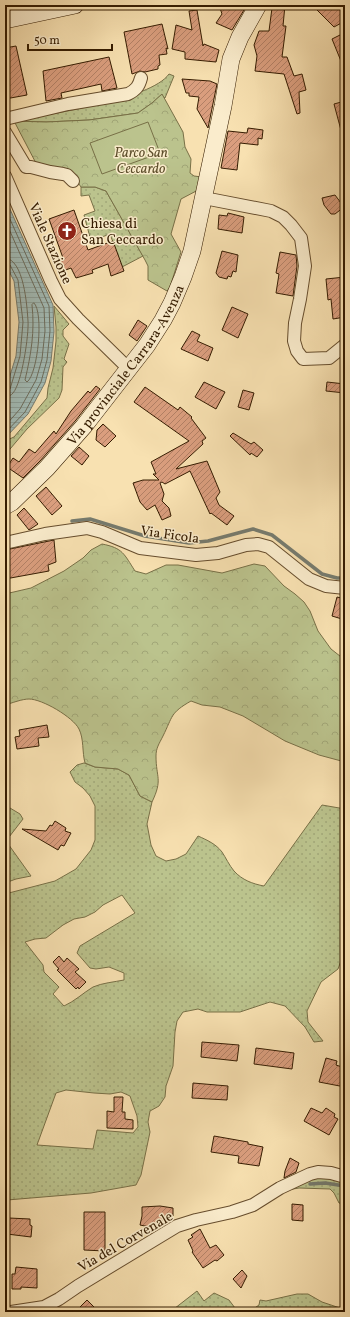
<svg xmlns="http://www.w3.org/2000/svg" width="350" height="1317" font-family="Vollkorn,serif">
	<defs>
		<pattern id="grass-dots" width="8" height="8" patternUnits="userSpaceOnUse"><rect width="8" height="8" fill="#bbc38d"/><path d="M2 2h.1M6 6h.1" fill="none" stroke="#a1a778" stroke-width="1.8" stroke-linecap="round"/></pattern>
		<pattern id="forest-crowns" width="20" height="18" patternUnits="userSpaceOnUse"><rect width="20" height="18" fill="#bbc38d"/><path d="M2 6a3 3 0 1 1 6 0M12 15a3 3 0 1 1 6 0" fill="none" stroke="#a1a778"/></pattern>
		<pattern id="water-rules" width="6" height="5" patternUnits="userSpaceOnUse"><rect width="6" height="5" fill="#a2bbb6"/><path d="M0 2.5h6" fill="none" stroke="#8ca09b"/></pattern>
		<pattern id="building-hatch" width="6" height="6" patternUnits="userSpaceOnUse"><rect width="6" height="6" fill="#da9e7e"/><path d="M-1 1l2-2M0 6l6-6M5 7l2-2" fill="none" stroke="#b28065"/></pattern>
	</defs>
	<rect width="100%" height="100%" fill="#f8e1b1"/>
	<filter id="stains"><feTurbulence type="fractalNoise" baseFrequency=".005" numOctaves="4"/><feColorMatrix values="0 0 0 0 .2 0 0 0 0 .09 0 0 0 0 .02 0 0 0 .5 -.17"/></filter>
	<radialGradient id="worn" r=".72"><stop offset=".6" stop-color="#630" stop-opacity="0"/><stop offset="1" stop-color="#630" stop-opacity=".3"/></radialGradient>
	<path fill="url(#grass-dots)" stroke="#787047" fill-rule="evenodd" d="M 169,74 L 174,76 L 165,98 L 161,95 L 152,103 L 138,113 L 89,120 L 46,122 L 14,121 C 47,114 151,100 169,74 Z
		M 81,187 L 95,187 L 106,191 L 143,256 L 122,267 L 110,234 L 91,241 L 84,215 L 95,211 L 89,195 L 81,196 Z
		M 54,306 L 69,324 L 63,330 L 63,336 L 69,344 L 64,359 L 67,362 L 63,367 L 62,390 L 59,398 L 27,429 L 5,455 L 5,441 L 14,437 L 47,398 L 48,388 L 53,368 L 56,341 L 56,327 Z
		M 84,763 L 95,767 L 118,769 L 129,775 L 140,796 L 152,802 L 147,824 L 151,845 L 156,856 L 166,861 L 176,859 L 186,854 L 198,836 C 207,840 216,844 222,852 C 226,858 229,865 234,871 C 242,880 253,884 264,886 L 322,805 L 345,809 L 345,956 L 342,958 L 338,969 L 321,982 L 307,1011 L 308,1022 L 323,1041 L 314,1042 L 305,1027 L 285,1006 L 270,1002 L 240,1012 L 207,1012 L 198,1009 L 183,1012 L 177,1021 L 175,1032 L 173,1066 L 166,1086 L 165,1097 L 159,1106 L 150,1111 L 148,1122 L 150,1132 L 141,1175 L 136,1185 L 91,1193 L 7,1200 L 5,1198 L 5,894 L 55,881 L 76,869 L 91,850 L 95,840 L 95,806 L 90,796 L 83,788 L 75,782 L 70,772 L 77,765 ZM 122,895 L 135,913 L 80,946 L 77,953 L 90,968 L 96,969 L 109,967 L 124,973 L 124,980 C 114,982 102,983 93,987 C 83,993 75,1001 64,1006 L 53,994 L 59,987 L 44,972 L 43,965 L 25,942 L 35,939 L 46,938 L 63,925 L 74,919 L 85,917 L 95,912 L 103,905 ZM 66,1090 L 94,1093 L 110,1094 L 121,1092 L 130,1096 L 137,1116 L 138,1127 L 133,1133 L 97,1130 L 93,1149 L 37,1145 L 56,1093 Z
		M 5,805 L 20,814 L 23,819 L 6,841 L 31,876 L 16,879 L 5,883 Z
		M 325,1176 L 345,1180 L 345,1204 L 339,1203 L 334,1193 L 330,1189 L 299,1188 L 287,1190 L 311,1179 Z
		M 197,1291 L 204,1301 L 214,1293 L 229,1300 L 238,1312 L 170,1312 Z
		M 297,1294 L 308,1294 L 322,1302 L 340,1308 L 340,1312 L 249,1312 L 259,1305 L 260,1300 L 266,1301 Z"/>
	<path fill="url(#forest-crowns)" stroke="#787047" d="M 162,94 L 183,132 L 185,147 L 191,159 L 190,173 L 194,176 L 202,177 L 200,189 L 181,199 L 171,234 L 181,252 L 170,287 L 167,291 L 148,280 L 148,266 L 145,260 L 106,191 L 95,187 L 81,187 L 74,177 L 38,167 L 14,121 L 46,122 L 89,120 L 138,113 L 152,103 Z
		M 102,544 C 123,548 124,554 135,571 L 146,574 L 166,565 L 178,565 L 222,573 L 254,564 L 265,566 L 284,586 L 295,594 L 304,602 L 310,611 L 318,631 L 331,649 L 345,660 L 345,762 L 319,755 L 285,741 L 243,716 L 220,707 L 202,705 L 191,701 C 170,713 173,716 163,736 C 159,744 156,748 156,756 C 156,778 163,779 152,802 L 140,796 L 129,775 L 118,769 L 95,767 L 85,763 C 82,752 84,739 79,729 C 73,717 42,699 29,699 C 22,699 12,703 5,705 L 5,594 L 31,588 L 64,571 L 83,558 L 91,550 Z"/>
	<path fill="#bbc38d" stroke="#787047" d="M 148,122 L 160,153 L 102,174 L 90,143 Z"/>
	<path fill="url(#water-rules)" stroke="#767b6e" d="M 5,198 L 53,305 L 54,332 L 51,361 L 45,383 L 28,414 L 5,438 L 5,392 L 16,356 L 19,322 L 14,281 L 5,263 Z"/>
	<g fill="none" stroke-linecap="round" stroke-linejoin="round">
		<path stroke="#6c6c5c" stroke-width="1" d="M 5,208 L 49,306 L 50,331 L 47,360 L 41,382 L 25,412 L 5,433
			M 5,220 L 44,308 L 45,331 L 42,359 L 36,380 L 20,409 L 5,426
			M 5,258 C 24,259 27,306 28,321 C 29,334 22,383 13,393 C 11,396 8,396 5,397
			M 5,263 L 10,265 L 18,280 L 23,322 L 20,356 L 10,389 L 5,392
			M 34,303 C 44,312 38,374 27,382 L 25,380 C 31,355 35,331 32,305 Z"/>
		<path stroke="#767b6e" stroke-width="3.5" d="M 72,521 L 90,519 L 145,536 L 189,543 L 208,541 L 253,529 L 272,535 L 322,574 L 337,578 L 345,578
			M 310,1184 L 325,1183 L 345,1186"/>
	</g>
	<path fill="url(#building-hatch)" stroke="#351c01" d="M 219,5 L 247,5 L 232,30 L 216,23 L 222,14 Z
		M 280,5 L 285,5 L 283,26 L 286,26 L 282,57 L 287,57 L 294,76 L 302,74 L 306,90 L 299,92 L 300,113 L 297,114 L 284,74 L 255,71 L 257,56 L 254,45 L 259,31 L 269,31 L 272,8 Z
		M 312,5 L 345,5 L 345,21 L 334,27 Z
		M 197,10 L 203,46 L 204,44 L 219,50 L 216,62 L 185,59 L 185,52 L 172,49 L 176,25 L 192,30 L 189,11 Z
		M 162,24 L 168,49 L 166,48 L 167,54 L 159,55 L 160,65 L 158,66 L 158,69 L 145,72 L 140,71 L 132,74 L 124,32 Z
		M 340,35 L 345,45 L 345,71 L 332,39 Z
		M 16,46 L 27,95 L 5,99 L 5,48 Z
		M 109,57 L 117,88 L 102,91 L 101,84 L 61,93 L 62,98 L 46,101 L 43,71 Z
		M 182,79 L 210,81 L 217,84 L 208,128 L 197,109 L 199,97 L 189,96 L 189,93 L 186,93 Z
		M 345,101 L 345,134 L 342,134 L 334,104 Z
		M 248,128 L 263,130 L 262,139 L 258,138 L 258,145 L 240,143 L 237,170 L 221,168 L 228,131 L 247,133 Z
		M 335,195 L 344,207 L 335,214 L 331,214 L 324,205 L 322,198 Z
		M 74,210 L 88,250 L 113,241 L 124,271 L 111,276 L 108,264 L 92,270 L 93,273 L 76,278 L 71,268 L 63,271 L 59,259 L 63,258 L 49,219 Z
		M 228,213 L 244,217 L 242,233 L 218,229 L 219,215 L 227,216 Z
		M 222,251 L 238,255 L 236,272 L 233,271 L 231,277 L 228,276 L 227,279 L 219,277 L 216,273 Z
		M 280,252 L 296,255 L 297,266 L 293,296 L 276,293 L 279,274 L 276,273 Z
		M 345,277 L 345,317 L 333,319 L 331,299 L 328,300 L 326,279 Z
		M 232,307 L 248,314 L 238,338 L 222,330 Z
		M 138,320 L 147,326 L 137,341 L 129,335 Z
		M 192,331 L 200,335 L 197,341 L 213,348 L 208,361 L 181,349 Z
		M 204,382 L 225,392 L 216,409 L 195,397 Z
		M 327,382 L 345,384 L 345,393 L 326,391 Z
		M 96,386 L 100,389 L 76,420 L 40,461 L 23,478 L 7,467 L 13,458 L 19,462 L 29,449 L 35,453 L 54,431 L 56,434 L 71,411 L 88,391 L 90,393 Z
		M 145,387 L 178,410 L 180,407 L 192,417 L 191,418 L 206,438 L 202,441 L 203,444 L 176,469 L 207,461 L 220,492 L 216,498 L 219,505 L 234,516 L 227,525 L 211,513 L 210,514 L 190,471 L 165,484 L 162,482 L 160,483 L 164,494 L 162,501 L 169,508 L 171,516 L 162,520 L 155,505 L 147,510 L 140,502 L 133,483 L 143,480 L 159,480 L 153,474 L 156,474 L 151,462 L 189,441 L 134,402 Z
		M 243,390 L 254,393 L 249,410 L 238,407 Z
		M 103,424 L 116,436 L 105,447 L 96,440 L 97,430 Z
		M 233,433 L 251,444 L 254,442 L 263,450 L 257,457 L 251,453 L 250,455 L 230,436 Z
		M 79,447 L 89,456 L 82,465 L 71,456 Z
		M 46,487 L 62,506 L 52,515 L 36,496 Z
		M 24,508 L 38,524 L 29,530 L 17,515 Z
		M 54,540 L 56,562 L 48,565 L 49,571 L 5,579 L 5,550 Z
		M 337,597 L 345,599 L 342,619 L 332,616 Z
		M 47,725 L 49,737 L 38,738 L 39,746 L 17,749 L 15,737 L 20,736 L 19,730 Z
		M 55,821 L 66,828 L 65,831 L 71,833 L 64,846 L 61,845 L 58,850 L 22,829 L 46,831 L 50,825 L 52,826 Z
		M 59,956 L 64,962 L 67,958 L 79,969 L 75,972 L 86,982 L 79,989 L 78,987 L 76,989 L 57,970 L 59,969 L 53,962 Z
		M 202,1042 L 239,1045 L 237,1061 L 201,1057 Z
		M 256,1048 L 294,1053 L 292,1069 L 254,1064 Z
		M 326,1058 L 337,1061 L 336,1065 L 345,1068 L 345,1087 L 319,1082 Z
		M 193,1083 L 228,1086 L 227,1100 L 192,1098 Z
		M 114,1097 L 123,1097 L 122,1112 L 125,1112 L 125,1119 L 133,1120 L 133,1129 L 107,1128 L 107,1111 L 114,1112 Z
		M 311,1108 L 322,1113 L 326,1108 L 335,1114 L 334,1117 L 338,1119 L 329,1135 L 304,1121 Z
		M 214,1136 L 248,1142 L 248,1144 L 263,1147 L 259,1166 L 238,1163 L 239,1156 L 211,1152 Z
		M 290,1158 L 299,1163 L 296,1172 L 284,1178 L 285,1171 Z
		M 292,1204 L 303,1205 L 303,1221 L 292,1220 Z
		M 160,1206 L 173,1208 L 173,1216 L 166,1218 L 150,1227 L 140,1225 L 142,1216 L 142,1207 Z
		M 84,1212 L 105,1212 L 105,1251 L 84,1250 Z
		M 9,1218 L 30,1219 L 30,1225 L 32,1226 L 31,1237 L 7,1234 Z
		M 200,1229 L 210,1248 L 216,1245 L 224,1255 L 217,1261 L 215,1260 L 203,1268 L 192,1252 L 193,1251 L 188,1240 L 193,1237 L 191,1235 Z
		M 16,1267 L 37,1269 L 37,1288 L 21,1287 L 21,1289 L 12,1289 L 12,1274 L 15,1274 Z
		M 242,1270 L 247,1276 L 241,1288 L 233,1279 Z
		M 87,1300 L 99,1312 L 75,1312 Z"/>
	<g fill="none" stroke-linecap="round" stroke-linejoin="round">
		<g stroke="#664d2d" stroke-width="14">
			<path id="street" d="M 5,119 L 68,104 L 128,94 C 136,90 139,86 141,78
				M 5,132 L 26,167 L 31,167 L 50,172 L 63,174 L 67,175 L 73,181
				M 5,176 L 51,281 L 60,299 L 78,319 L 129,369
				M 204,198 L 271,211 L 283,217 L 291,225 L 301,238 L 305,266 L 300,299 L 295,323 L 294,341 L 297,351 L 303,359 L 329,358 L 345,345
				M 5,543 L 45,534 L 87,528 L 102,532 L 140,548 L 196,555 L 218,553 L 246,545 L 258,544 L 269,547 L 309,579 L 326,586 L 345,588
				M 11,1312 L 44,1307 L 59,1299 L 78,1286 L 177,1226 L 196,1220 L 232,1212 L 253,1205 L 280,1188 L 310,1174 L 318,1172 L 331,1173 L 345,1177"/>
		</g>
		<g stroke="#351c01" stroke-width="18">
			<g id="secondary">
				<path d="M 5,20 L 75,5"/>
				<path id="s1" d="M 5,506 L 12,502 L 47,468 L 84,426 L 147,345 L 163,320 L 172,303 L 183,277 L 192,251 L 223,106 L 231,59 L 240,37 L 258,5"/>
			</g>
		</g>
		<use href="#street" stroke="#faeccc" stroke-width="12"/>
		<use href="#secondary" stroke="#faeccc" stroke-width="17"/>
	</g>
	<defs>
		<g id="church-disc" transform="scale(1)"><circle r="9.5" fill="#8f2418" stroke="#faeccc"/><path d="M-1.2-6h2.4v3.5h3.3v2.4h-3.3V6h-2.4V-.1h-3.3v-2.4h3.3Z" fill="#fff"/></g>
	</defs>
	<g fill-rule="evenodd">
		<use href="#church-disc" x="67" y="231"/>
	</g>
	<g text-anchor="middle" stroke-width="3" stroke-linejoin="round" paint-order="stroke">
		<g font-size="14" font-style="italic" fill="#5d4e2b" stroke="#faeccc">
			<text x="141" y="157">Parco San<tspan x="141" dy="16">Ceccardo</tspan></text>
		</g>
		<g font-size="14" fill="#351c01" stroke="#faeccc" text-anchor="start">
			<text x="81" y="228">Chiesa di<tspan x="81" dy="16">San Ceccardo</tspan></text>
		</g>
		<g font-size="14" fill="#351c01" stroke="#faeccc">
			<text transform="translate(51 243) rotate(66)" y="5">Viale Stazione</text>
			<text dy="5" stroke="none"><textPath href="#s1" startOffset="187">Via provinciale Carrara-Avenza</textPath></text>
			<text transform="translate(170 534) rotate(8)" y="5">Via Ficola</text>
			<text transform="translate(125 1241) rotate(-30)" y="5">Via del Corvenale</text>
		</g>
	</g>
	<rect width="350" height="1317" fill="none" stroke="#f8e1b1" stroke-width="20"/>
	<rect x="6" y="6" width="338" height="1305" fill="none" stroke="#351c01" stroke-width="2"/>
	<rect x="10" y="10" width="330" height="1297" fill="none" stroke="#351c01"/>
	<path d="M28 44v6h84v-6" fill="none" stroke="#351c01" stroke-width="2"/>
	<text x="34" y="44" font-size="12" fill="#351c01" stroke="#faeccc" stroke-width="3" paint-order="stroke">50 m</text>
	<rect width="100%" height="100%" filter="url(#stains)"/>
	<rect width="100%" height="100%" fill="url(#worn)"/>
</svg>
